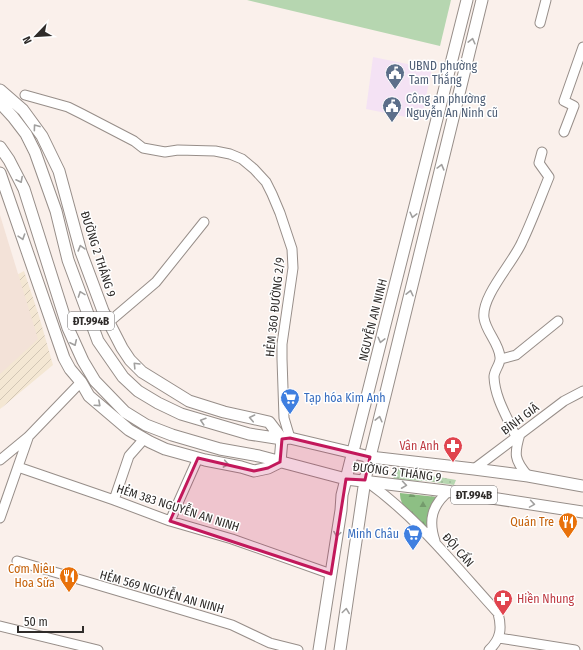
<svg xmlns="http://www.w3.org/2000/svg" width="583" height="650" font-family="'Fira Sans Condensed',sans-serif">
	<defs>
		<pattern id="industrial-furrows" width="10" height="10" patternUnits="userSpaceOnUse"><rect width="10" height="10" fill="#f4e7d3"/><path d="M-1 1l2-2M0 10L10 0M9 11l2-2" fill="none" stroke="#d2c6b5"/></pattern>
		<pattern id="grass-dots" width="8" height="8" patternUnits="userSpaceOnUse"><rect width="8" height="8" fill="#b6d6b0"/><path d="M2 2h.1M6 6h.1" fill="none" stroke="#9db898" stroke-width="1.8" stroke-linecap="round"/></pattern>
		<pattern id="forest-firs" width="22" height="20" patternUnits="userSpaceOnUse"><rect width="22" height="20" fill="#8dbf84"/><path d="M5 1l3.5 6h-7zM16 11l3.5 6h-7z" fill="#749b6c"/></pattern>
	</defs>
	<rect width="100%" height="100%" fill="#faf0eb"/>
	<path fill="#f4e2f4" d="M 373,57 L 432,69 L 421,120 L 366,109 Z"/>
	<path fill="url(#industrial-furrows)" d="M 24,271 L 39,316 L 53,365 L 0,409 L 0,284 Z"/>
	<path fill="#f3e2d8" d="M 0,215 L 38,339 L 0,374 Z"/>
	<path fill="url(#grass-dots)" d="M 396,468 L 411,472 L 456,480 L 454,485 L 426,481 L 393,480 Z"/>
	<path fill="url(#forest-firs)" d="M 400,493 L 437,497 L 429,510 L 428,530 C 418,521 399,508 400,493 Z"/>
	<path fill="#b6d6b0" d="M 247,0 L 451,0 L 440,46 Z"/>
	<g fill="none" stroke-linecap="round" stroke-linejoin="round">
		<g stroke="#978e89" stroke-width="11">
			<path id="minor" d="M 540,23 L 546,0
				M 25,95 L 68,107 L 82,114 L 134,141 L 143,148 L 165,152 L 178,150 L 215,151 L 230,154 L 242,159 L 254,169 L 266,182 L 272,194 L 280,213 L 292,249 L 293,268 L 282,344 L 282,359 L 284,418 L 290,438
				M 564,132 L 574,106 L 564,101 L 583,47
				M 109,322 L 156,282 L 204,222
				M 501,359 L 516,355 L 558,321
				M 520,434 C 514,454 514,460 528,476
				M 516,437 C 508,418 495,399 494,377 C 494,370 501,364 500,357 C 499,343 486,332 484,318 C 481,296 513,263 522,242 C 532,221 540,199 549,177 L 539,163 L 542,152
				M 0,460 L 28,437 L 81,382
				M 18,467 L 114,500 L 170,521 L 232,539 L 331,574
				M 474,469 L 564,401 L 583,391
				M 366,481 C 417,517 456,567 498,613 C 502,628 501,639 489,650
				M 114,500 L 129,456 L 144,439
				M 0,518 L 28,438
				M 170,521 L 198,458
				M 435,541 C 428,520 432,505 449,491
				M 17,561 L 159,603 L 232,625 L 270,643 L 298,650
				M 0,626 L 98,650
				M 499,638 L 575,650"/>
		</g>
		<g stroke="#978e89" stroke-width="13">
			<path id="major" d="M 0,90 L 23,110 L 42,136 L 59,171 L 81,252 L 103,311 L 122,348 L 130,360 L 142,372 L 189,401 L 224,412 L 269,422 L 282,439
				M 0,103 L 13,117 L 26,134 L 35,152 L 56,211 L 68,260 L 98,341 L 123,377 L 138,391 L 158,403 L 181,414 L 249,434 L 282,439 L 290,438 L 370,457 L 474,469 L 528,476 L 583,486
				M 0,147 L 9,160 L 24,189 L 68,328 L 83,361 L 95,381 L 125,412 L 146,425 L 172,435 L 220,449 L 259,456 L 346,479 L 446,491 L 583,512
				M 0,173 L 64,358 L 70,369 L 81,382 L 89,396 L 129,430 L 150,442 L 165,449 L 205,460 L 241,467 L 254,471 L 268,468 L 280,462
				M 280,462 L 282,439
				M 319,650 L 341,510 L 342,495 L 467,0
				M 340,650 L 365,480 L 370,457 L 482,0"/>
		</g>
		<use href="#minor" stroke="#fff" stroke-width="9"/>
		<use href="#major" stroke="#fff" stroke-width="11"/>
	</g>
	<defs><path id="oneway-chevron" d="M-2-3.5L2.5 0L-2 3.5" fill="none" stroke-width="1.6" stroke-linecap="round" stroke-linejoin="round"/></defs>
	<g stroke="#a1a09f">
		<use href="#oneway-chevron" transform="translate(472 41) rotate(-76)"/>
		<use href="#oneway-chevron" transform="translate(36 127) rotate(-126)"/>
		<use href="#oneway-chevron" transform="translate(441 167) rotate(-75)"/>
		<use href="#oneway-chevron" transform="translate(20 180) rotate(63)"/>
		<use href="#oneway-chevron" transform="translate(413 215) rotate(104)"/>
		<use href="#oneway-chevron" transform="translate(22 237) rotate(72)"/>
		<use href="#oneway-chevron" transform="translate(81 248) rotate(-106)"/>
		<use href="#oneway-chevron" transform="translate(410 293) rotate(-77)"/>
		<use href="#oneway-chevron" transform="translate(81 294) rotate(-110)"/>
		<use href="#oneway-chevron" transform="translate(381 340) rotate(104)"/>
		<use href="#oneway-chevron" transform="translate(74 343) rotate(65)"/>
		<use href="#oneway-chevron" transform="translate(136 365) rotate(-134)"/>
		<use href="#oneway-chevron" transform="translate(98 404) rotate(42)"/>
		<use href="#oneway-chevron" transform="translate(252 418) rotate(-168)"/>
		<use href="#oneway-chevron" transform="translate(379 419) rotate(-76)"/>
		<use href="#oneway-chevron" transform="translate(203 421) rotate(-163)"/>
		<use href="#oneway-chevron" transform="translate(226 464) rotate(11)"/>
		<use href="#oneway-chevron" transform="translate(404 485) rotate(8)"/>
		<use href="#oneway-chevron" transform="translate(532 504) rotate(9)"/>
		<use href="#oneway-chevron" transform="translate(337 534) rotate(99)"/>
		<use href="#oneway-chevron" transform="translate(346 611) rotate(-82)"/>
	</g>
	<path fill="#c2185b" fill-opacity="0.2" stroke="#c2185b" stroke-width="3" stroke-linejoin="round" d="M 290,438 L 370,457 L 365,480 L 346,479 L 331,574 L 170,521 L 198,458 L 254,471 L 268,468 L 280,462 L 282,439 Z"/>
	<defs>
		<g id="civic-pin" transform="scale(1)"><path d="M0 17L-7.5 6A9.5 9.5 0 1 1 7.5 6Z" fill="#5c6f8a" stroke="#fff"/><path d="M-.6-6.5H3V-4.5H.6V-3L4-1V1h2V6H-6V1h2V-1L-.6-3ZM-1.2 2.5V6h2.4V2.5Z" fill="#fff"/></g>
		<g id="supermarket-pin" transform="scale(1)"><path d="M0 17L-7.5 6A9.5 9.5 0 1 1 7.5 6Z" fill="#3f7fe0" stroke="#fff"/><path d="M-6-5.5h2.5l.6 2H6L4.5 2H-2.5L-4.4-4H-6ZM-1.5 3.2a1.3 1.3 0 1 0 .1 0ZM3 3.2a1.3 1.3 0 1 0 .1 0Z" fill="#fff"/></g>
		<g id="pharmacy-pin" transform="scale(1)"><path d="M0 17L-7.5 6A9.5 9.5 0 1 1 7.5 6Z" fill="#e0444e" stroke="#fff"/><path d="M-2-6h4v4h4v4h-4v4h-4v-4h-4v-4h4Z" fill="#fff"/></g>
		<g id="restaurant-pin" transform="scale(1)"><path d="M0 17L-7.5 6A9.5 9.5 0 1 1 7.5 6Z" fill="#e8710a" stroke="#fff"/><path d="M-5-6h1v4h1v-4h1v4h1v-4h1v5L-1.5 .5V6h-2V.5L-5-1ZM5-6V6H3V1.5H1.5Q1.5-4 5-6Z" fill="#fff"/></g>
	</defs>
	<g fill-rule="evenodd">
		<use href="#civic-pin" x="395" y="73"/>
		<use href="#civic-pin" x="392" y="106"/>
		<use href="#supermarket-pin" x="290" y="398"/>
		<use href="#pharmacy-pin" x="453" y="446"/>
		<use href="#restaurant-pin" x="568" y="522"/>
		<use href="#supermarket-pin" x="413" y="534"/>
		<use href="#restaurant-pin" x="69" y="576"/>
		<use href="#pharmacy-pin" x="503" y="599"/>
	</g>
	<g text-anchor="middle" stroke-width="3" stroke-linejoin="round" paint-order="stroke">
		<g fill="#fff" stroke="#6d6b6a" stroke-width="1">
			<rect x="68" y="312" width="46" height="18" rx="3"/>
			<rect x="451" y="486" width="46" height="18" rx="3"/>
		</g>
		<g font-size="11" font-weight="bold" fill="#2f2c2a">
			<text x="91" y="325">ĐT.994B</text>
			<text x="474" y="499">ĐT.994B</text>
		</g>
		<g font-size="12" fill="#4e5e75" stroke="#fff" text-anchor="start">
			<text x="409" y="70">UBND phường<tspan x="409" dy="14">Tam Thắng</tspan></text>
			<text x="406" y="103">Công an phường<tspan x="406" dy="14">Nguyễn An Ninh cũ</tspan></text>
		</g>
		<g font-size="12" fill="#2f2c2a" stroke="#fff">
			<text transform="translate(98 254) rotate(72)" y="4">ĐƯỜNG 2 THÁNG 9</text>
			<text transform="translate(275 307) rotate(-84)" y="4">HẺM 360 ĐƯỜNG 2/9</text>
			<text transform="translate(373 320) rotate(-76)" y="4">NGUYỄN AN NINH</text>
			<text transform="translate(520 419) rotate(-37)" y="4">BÌNH GIÃ</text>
			<text transform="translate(397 472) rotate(7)" y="4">ĐƯỜNG 2 THÁNG 9</text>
			<text transform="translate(178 508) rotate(18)" y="4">HẺM 383 NGUYỄN AN NINH</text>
			<text transform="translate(458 550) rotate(49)" y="4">ĐỘI CẤN</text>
			<text transform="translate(162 592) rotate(16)" y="4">HẺM 569 NGUYỄN AN NINH</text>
		</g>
		<g font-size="12" fill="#366cbe" stroke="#fff" text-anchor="start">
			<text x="304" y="402">Tạp hóa Kim Anh</text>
			<text x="399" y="538" text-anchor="end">Minh Châu</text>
		</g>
		<g font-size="12" fill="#be3a42" stroke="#fff" text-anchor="end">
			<text x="439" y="450">Vân Anh</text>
			<text x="517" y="603" text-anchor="start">Hiền Nhung</text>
		</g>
		<g font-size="12" fill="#c56008" stroke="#fff" text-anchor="end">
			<text x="554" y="526">Quán Tre</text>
			<text x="55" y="573">Cơm Niêu<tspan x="55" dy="14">Hoa Sữa</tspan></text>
		</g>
	</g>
	<g transform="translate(36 36) rotate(245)" stroke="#ffffff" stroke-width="3" paint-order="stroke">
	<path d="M0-3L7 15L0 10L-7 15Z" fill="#2f2c2a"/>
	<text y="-6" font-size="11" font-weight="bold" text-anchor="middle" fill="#2f2c2a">N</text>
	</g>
	<path d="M18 626v6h65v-6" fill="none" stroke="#2f2c2a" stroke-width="2"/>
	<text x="24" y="626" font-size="12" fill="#2f2c2a" stroke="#ffffff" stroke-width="3" paint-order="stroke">50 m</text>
</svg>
